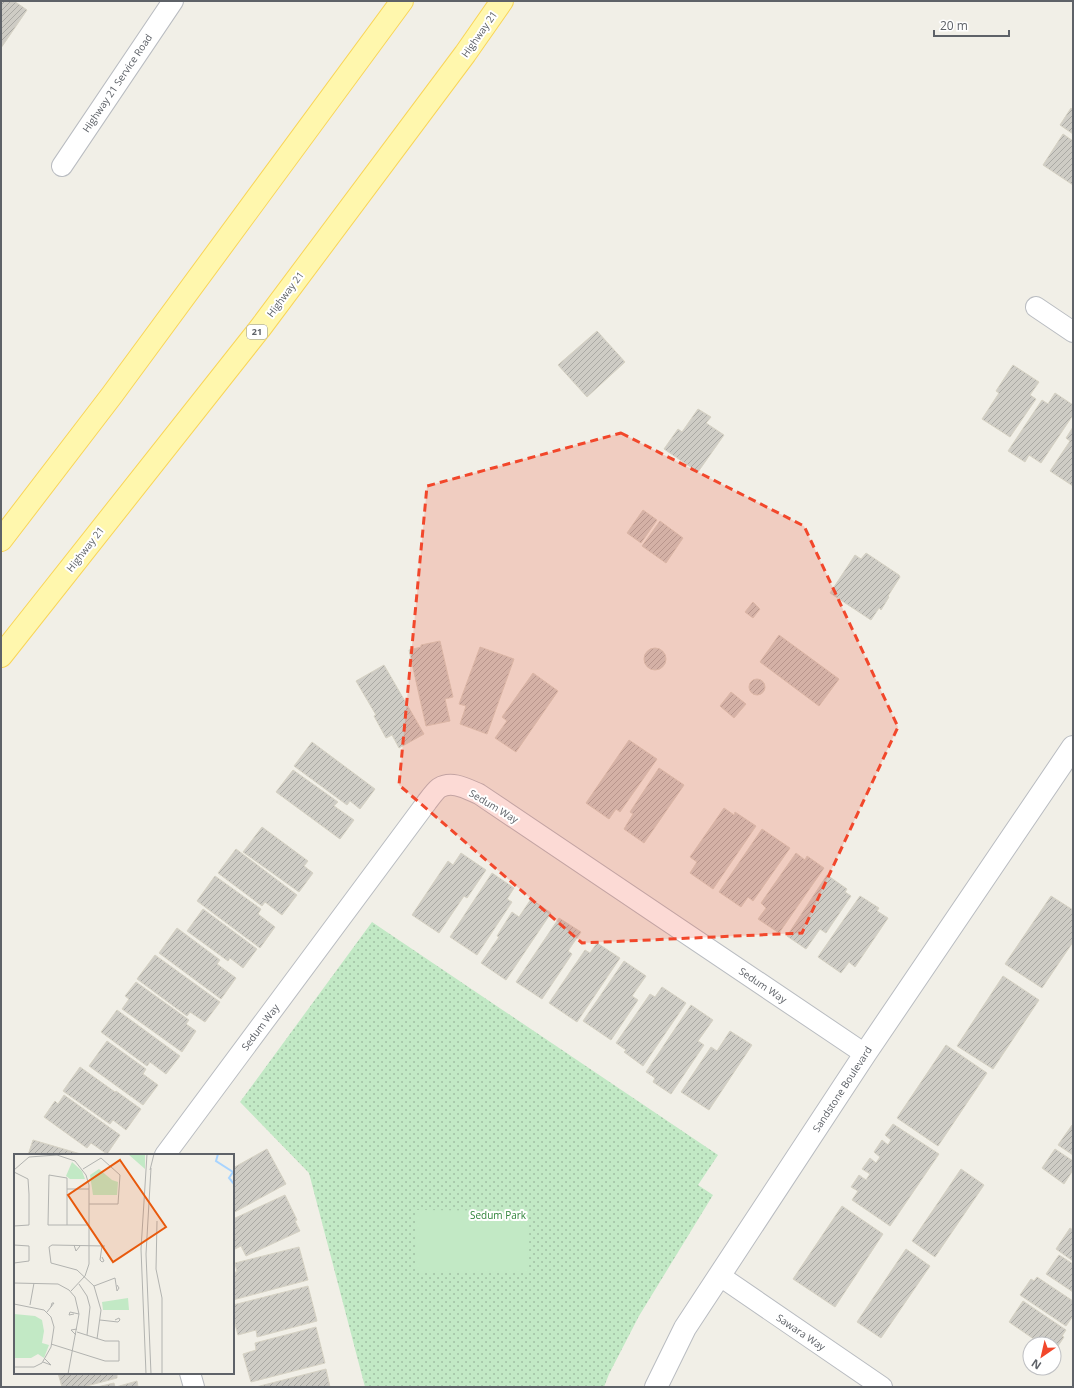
<svg xmlns="http://www.w3.org/2000/svg" width="1074" height="1388" font-family="'Open Sans',sans-serif">
	<defs>
		<pattern id="park-dots" width="8" height="8" patternUnits="userSpaceOnUse"><rect width="8" height="8" fill="#c2e9c5"/><path d="M2 2h.1M6 6h.1" fill="none" stroke="#a1c0a4" stroke-width="1.8" stroke-linecap="round"/></pattern>
		<pattern id="building-hatch" width="6" height="6" patternUnits="userSpaceOnUse"><rect width="6" height="6" fill="#ceccc5"/><path d="M-1 1l2-2M0 6l6-6M5 7l2-2" fill="none" stroke="#aaa9a4"/></pattern>
	</defs>
	<rect width="100%" height="100%" fill="#f1efe7"/>
	<path fill="url(#park-dots)" d="M 372,922 L 718,1155 L 698,1185 L 713,1195 L 639,1316 L 609,1374 L 604,1387 L 365,1387 L 309,1173 L 240,1102 Z"/>
	<path fill="#c2e9c5" d="M 416,1210 L 529,1211 L 527,1272 L 415,1272 Z"/>
	<path fill="url(#building-hatch)" stroke="#d6d2c4" d="M 1,1 L 14,1 L 27,10 L 1,48 Z
		M 1071,108 L 1073,110 L 1073,134 L 1060,125 Z
		M 1063,134 L 1073,141 L 1073,185 L 1043,165 Z
		M 597,331 L 625,362 L 587,397 L 558,365 Z
		M 1013,365 L 1039,382 L 1030,395 L 1036,399 L 1010,437 L 982,419 L 999,393 L 996,391 Z
		M 1055,393 L 1073,405 L 1073,415 L 1041,463 L 1029,455 L 1025,462 L 1008,451 L 1042,400 L 1048,404 Z
		M 698,409 L 711,417 L 706,423 L 724,435 L 698,472 L 664,449 L 678,429 L 682,432 Z
		M 1073,427 L 1073,486 L 1050,471 L 1070,441 L 1066,438 Z
		M 643,510 L 657,520 L 641,543 L 627,533 Z
		M 660,521 L 683,538 L 666,563 L 642,546 Z
		M 866,553 L 899,575 L 900,577 L 888,596 L 889,597 L 881,610 L 879,608 L 871,620 L 830,593 L 855,555 L 861,559 Z
		M 753,602 L 760,609 L 753,618 L 745,612 Z
		M 779,635 L 839,679 L 819,706 L 760,662 Z
		M 440,641 L 453,697 L 445,699 L 450,721 L 426,726 L 409,650 L 421,647 L 421,645 Z
		M 480,647 L 514,659 L 487,734 L 460,724 L 466,706 L 459,704 Z
		M644 659a11 11 0 1 1 22 0a11 11 0 1 1-22 0Z
		M 384,665 L 424,734 L 399,748 L 392,735 L 386,738 L 374,716 L 376,715 L 356,681 Z
		M 533,673 L 558,691 L 516,752 L 495,738 L 507,721 L 502,717 Z
		M749 687a8 8 0 1 1 16 0a8 8 0 1 1-16 0Z
		M 731,692 L 746,704 L 734,718 L 720,706 Z
		M 629,740 L 657,759 L 620,812 L 616,809 L 609,819 L 586,803 Z
		M 312,742 L 375,789 L 360,809 L 350,801 L 347,805 L 294,766 Z
		M 659,768 L 684,785 L 644,843 L 624,829 L 633,814 L 630,812 Z
		M 293,770 L 338,802 L 334,806 L 354,820 L 340,839 L 276,792 Z
		M 724,808 L 734,815 L 735,812 L 756,826 L 713,889 L 690,873 L 697,862 L 690,857 Z
		M 262,827 L 308,861 L 304,866 L 313,873 L 299,892 L 243,852 Z
		M 762,829 L 790,848 L 753,901 L 748,897 L 741,907 L 719,892 Z
		M 236,849 L 297,895 L 282,915 L 265,902 L 262,906 L 218,873 Z
		M 461,853 L 486,870 L 467,898 L 464,896 L 439,933 L 412,915 L 448,861 L 453,865 Z
		M 796,853 L 805,860 L 807,856 L 824,868 L 779,933 L 758,919 L 766,908 L 761,903 Z
		M 492,873 L 514,888 L 507,899 L 512,902 L 477,955 L 450,937 Z
		M 827,875 L 847,889 L 845,892 L 851,896 L 826,933 L 820,929 L 806,949 L 787,936 Z
		M 215,876 L 261,909 L 258,914 L 275,927 L 260,948 L 197,901 Z
		M 860,896 L 879,908 L 877,911 L 888,918 L 855,967 L 849,962 L 841,973 L 818,957 Z
		M 1051,896 L 1073,910 L 1073,942 L 1042,988 L 1005,964 Z
		M 531,899 L 551,913 L 506,980 L 481,963 L 499,937 L 497,936 L 512,912 L 519,917 Z
		M 203,909 L 257,949 L 243,968 L 230,958 L 228,961 L 187,931 Z
		M 559,918 L 581,932 L 568,951 L 572,954 L 542,999 L 516,982 Z
		M 177,928 L 220,960 L 217,964 L 236,978 L 221,999 L 159,953 Z
		M 597,943 L 620,958 L 577,1022 L 549,1003 L 585,950 L 590,953 Z
		M 155,955 L 220,1002 L 205,1022 L 190,1012 L 187,1016 L 137,979 Z
		M 624,961 L 646,976 L 632,996 L 638,1000 L 611,1040 L 583,1021 Z
		M 1003,976 L 1039,1000 L 993,1069 L 957,1046 Z
		M 136,982 L 189,1020 L 186,1024 L 196,1031 L 182,1052 L 122,1009 L 129,999 L 125,996 Z
		M 662,987 L 686,1003 L 643,1066 L 624,1052 L 626,1050 L 616,1043 L 650,994 L 655,997 Z
		M 691,1005 L 713,1020 L 698,1041 L 704,1045 L 671,1094 L 653,1082 L 655,1078 L 646,1072 Z
		M 117,1010 L 180,1056 L 166,1074 L 150,1062 L 147,1066 L 101,1032 Z
		M 730,1031 L 752,1045 L 709,1110 L 681,1092 L 711,1047 L 717,1051 Z
		M 107,1041 L 146,1069 L 143,1074 L 158,1085 L 143,1105 L 89,1066 Z
		M 946,1045 L 987,1073 L 938,1146 L 897,1118 Z
		M 80,1067 L 115,1092 L 116,1091 L 141,1109 L 126,1130 L 113,1120 L 110,1124 L 63,1091 Z
		M 64,1095 L 120,1135 L 107,1154 L 91,1143 L 87,1148 L 44,1117 L 55,1101 L 58,1104 Z
		M 893,1124 L 939,1154 L 890,1226 L 852,1200 L 858,1191 L 851,1187 L 859,1175 L 866,1180 L 870,1174 L 862,1169 L 870,1158 L 876,1163 L 880,1157 L 874,1152 L 882,1140 L 888,1145 L 891,1140 L 885,1135 Z
		M 1072,1125 L 1073,1126 L 1073,1155 L 1058,1145 Z
		M 33,1140 L 84,1155 L 28,1155 Z
		M 267,1149 L 286,1184 L 233,1213 L 233,1168 Z
		M 1055,1149 L 1073,1161 L 1073,1170 L 1064,1184 L 1042,1168 Z
		M 961,1169 L 984,1185 L 935,1257 L 912,1241 Z
		M 285,1195 L 297,1220 L 295,1221 L 300,1231 L 246,1256 L 241,1246 L 233,1250 L 233,1219 Z
		M 842,1206 L 883,1234 L 835,1307 L 793,1279 Z
		M 1070,1228 L 1073,1230 L 1073,1261 L 1056,1249 Z
		M 299,1247 L 308,1280 L 233,1300 L 233,1272 L 237,1272 L 235,1263 Z
		M 906,1249 L 930,1266 L 881,1338 L 857,1322 Z
		M 1059,1255 L 1073,1264 L 1073,1292 L 1046,1274 Z
		M 1037,1277 L 1073,1301 L 1073,1316 L 1066,1326 L 1020,1295 L 1031,1279 L 1034,1281 Z
		M 308,1286 L 317,1321 L 257,1337 L 256,1330 L 238,1335 L 233,1316 L 233,1305 Z
		M 1023,1301 L 1066,1330 L 1062,1336 L 1064,1337 L 1054,1352 L 1054,1344 L 1041,1344 L 1009,1322 Z
		M 316,1327 L 325,1363 L 251,1382 L 243,1354 L 256,1350 L 255,1343 Z
		M 326,1369 L 330,1387 L 256,1387 Z
		M 58,1373 L 117,1373 L 117,1378 L 83,1387 L 62,1387 Z
		M 137,1381 L 138,1387 L 116,1387 Z
		M 114,1383 L 115,1387 L 97,1387 Z"/>
	<g fill="none" stroke-linecap="round" stroke-linejoin="round">
		<g stroke="#b9bcc1" stroke-width="22">
			<path id="minor" d="M 62,166 L 173,1
				M 1036,307 L 1073,332
				M 165,1155 L 427,802 C 430,798 435,791 439,788 C 452,780 467,789 479,794 L 865,1054
				M 720,1276 L 882,1387
				M 190,1373 L 194,1387"/>
		</g>
		<g stroke="#b9bcc1" stroke-width="24">
			<path id="tertiary" d="M 656,1387 L 685,1328 L 865,1054 L 1073,747"/>
		</g>
		<g stroke="#f9d558" stroke-width="24">
			<path id="primary" d="M 1,540 L 112,395 L 402,1
				M 1,656 L 261,327 L 465,54 L 502,1"/>
		</g>
		<use href="#minor" stroke="#fff" stroke-width="20"/>
		<use href="#tertiary" stroke="#fff" stroke-width="22"/>
		<use href="#primary" stroke="#fff7ad" stroke-width="22"/>
	</g>
	<path fill="#f2472b" fill-opacity="0.2" stroke="#f2472b" stroke-width="3" stroke-dasharray="8 5" stroke-linejoin="round" d="M 621,433 L 804,526 L 898,727 L 802,933 L 582,943 L 399,785 L 427,486 Z"/>
	<g text-anchor="middle" stroke-width="4" stroke-linejoin="round" paint-order="stroke">
		<rect fill="#fff" stroke="#8e9195" stroke-width="1" x="247" y="325" width="20" height="14" rx="3"/>
		<g font-size="9" font-weight="bold" fill="#5e6268">
			<text x="257" y="335">21</text>
		</g>
		<g font-size="10" fill="#5e6268" stroke="#fff">
			<text transform="translate(479 34) rotate(-55)" y="4">Highway 21</text>
			<text transform="translate(117 83) rotate(-56)" y="4">Highway 21 Service Road</text>
			<text transform="translate(285 294) rotate(-53)" y="4">Highway 21</text>
			<text transform="translate(85 549) rotate(-52)" y="4">Highway 21</text>
			<text transform="translate(494 806) rotate(31)" y="4">Sedum Way</text>
			<text transform="translate(763 985) rotate(34)" y="4">Sedum Way</text>
			<text transform="translate(260 1027) rotate(-53)" y="4">Sedum Way</text>
			<text transform="translate(842 1089) rotate(-57)" y="4">Sandstone Boulevard</text>
			<text transform="translate(801 1332) rotate(34)" y="4">Sawara Way</text>
		</g>
		<g font-size="10" fill="#30843a" stroke="#fff">
			<text x="498" y="1219">Sedum Park</text>
		</g>
	</g>
	<g transform="translate(14 1154)">
		<rect width="220" height="220" fill="#f1efe7"/>
		<path d="M 114,0 L 131,0 L 131,15 Z" fill="#c2e9c5"/>
		<path d="M 0,160 L 21,162 L 28,166 L 30,177 L 28,189 L 35,191 L 30,204 L 24,200 L 17,204 L 0,204 Z" fill="#c2e9c5"/>
		<path d="M 58,8 L 68,17 L 71,25 L 56,25 L 52,22 ZM 85,15 L 98,26 L 104,28 L 103,41 L 79,41 L 76,21 ZM 114,144 L 115,156 L 89,156 L 88,148 Z" fill="#c2e9c5"/>
		<path fill="none" stroke="#a8d4ff" stroke-width="2" d="M 204,0 L 202,7 L 219,18 L 215,24 L 220,30"/>
		<path fill="none" stroke="#b2b3b0" stroke-width="1" d="M 137,14 L 132,100 L 137,220M 69,15 L 87,4 L 106,21 L 104,50 L 75,50M 0,16 L 15,3 L 43,1 L 61,7 L 72,21 L 75,31 L 75,110 L 71,122 L 57,137M 136,16 L 140,0M 0,18 L 14,25 L 15,40 L 15,71 L 0,72M 53,35 L 75,35M 143,67 L 142,115 L 148,144 L 148,220M 53,71 L 53,24 L 35,21 L 34,71 L 75,71M 0,91 L 15,92 L 15,107 L 0,109M 60,91 L 62,97 L 66,92M 88,92 L 86,106 L 88,108 L 90,107 L 88,103M 0,129 L 44,130 L 55,136 L 61,143 L 65,160 L 54,220M 65,130 L 73,142 L 76,153 L 73,181M 80,132 L 101,124 L 103,137 L 105,134 L 103,131M 0,150 L 30,156 L 37,163 L 40,173 L 37,193 L 28,209 L 20,213 L 0,213M 16,151 L 20,129M 33,158 L 40,149 L 38,149 L 37,153M 60,160 L 55,161 L 56,158 L 65,160M 86,166 L 104,168 L 106,166 L 105,164 L 101,166M 62,181 L 57,176 L 63,175M 83,185 L 87,156 L 80,132 L 63,116 L 37,109 L 35,93 L 38,91 L 91,92M 37,190 L 91,207 L 105,207 L 105,187 L 91,187 L 63,178M 29,208 L 37,211 L 31,205M 132,220 L 127,95 L 133,0"/>
		<path fill="#e8590c" fill-opacity="0.15" stroke="#e8590c" stroke-width="2" d="M 106,6 L 152,73 L 99,108 L 54,41 Z"/>
		<rect width="220" height="220" fill="none" stroke="#5e6268" stroke-width="2"/>
	</g>
	<rect width="1074" height="1388" fill="none" stroke="#5e6268" stroke-width="4"/>
	<g transform="translate(1042 1356) rotate(214)"><circle r="19" fill="#ffffff" stroke="#bfc0c3"/>
	<path d="M0-3L7 15L0 10L-7 15Z" fill="#f2472b"/>
	<text y="-6" font-size="11" font-weight="bold" text-anchor="middle" fill="#5e6268">N</text>
	</g>
	<path d="M934 30v6h75v-6" fill="none" stroke="#5e6268" stroke-width="2"/>
	<text x="940" y="30" font-size="12" fill="#5e6268" stroke="#ffffff" stroke-width="3" paint-order="stroke">20 m</text>
</svg>
